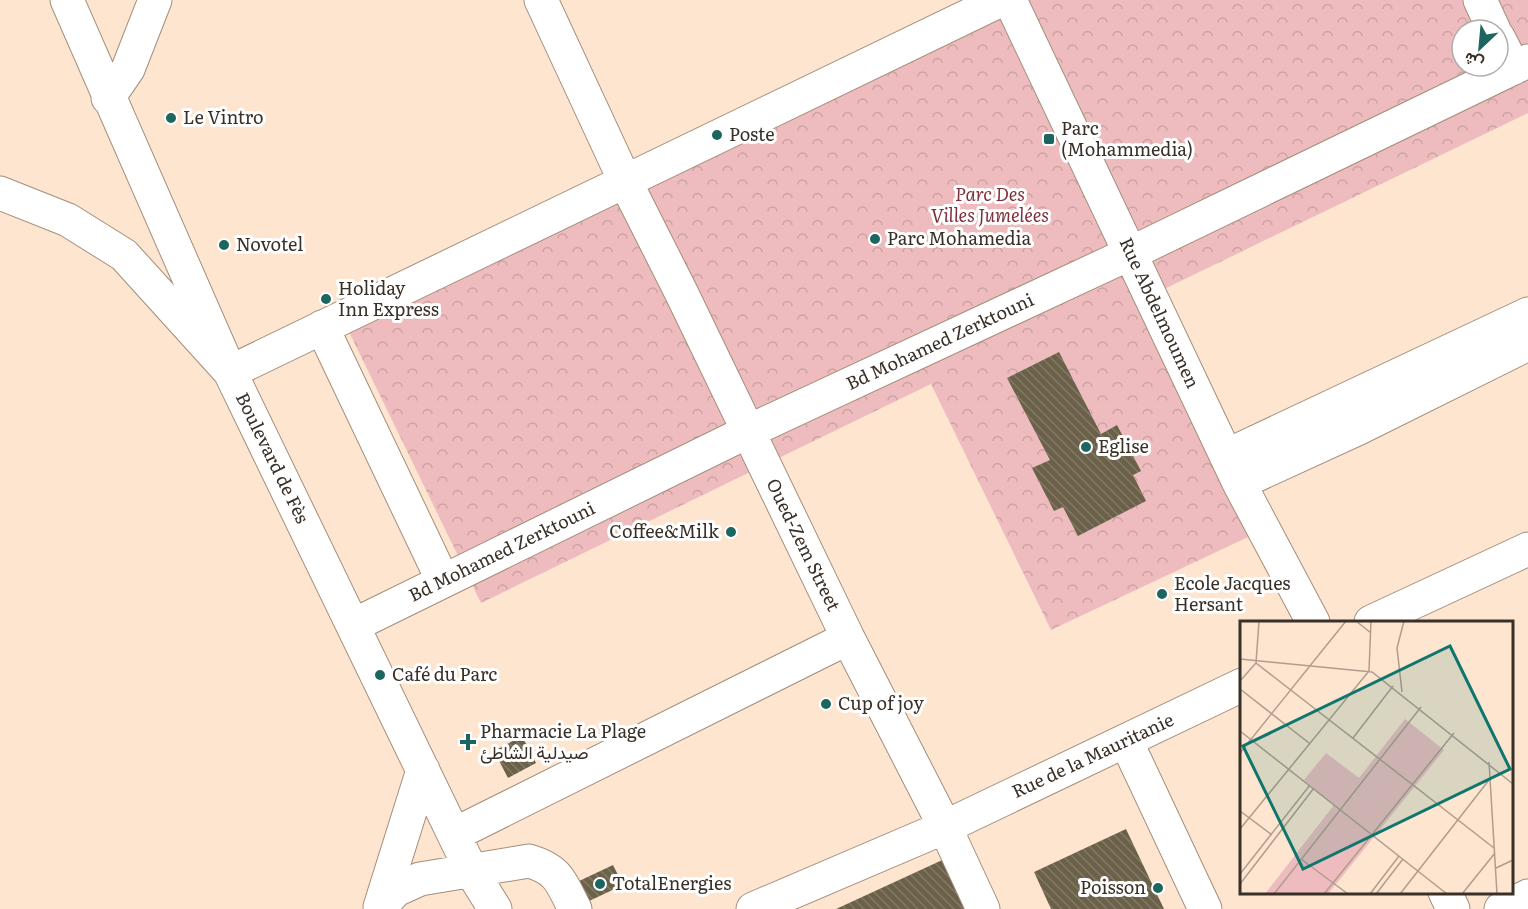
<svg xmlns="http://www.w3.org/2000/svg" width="1528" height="909" font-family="Literata,Vazirmatn,serif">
	<defs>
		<pattern id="park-crowns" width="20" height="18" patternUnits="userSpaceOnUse" patternTransform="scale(1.5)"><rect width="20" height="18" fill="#eebcbe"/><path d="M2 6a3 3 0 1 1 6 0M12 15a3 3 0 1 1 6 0" fill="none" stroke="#cda2a3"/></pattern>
		<pattern id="building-back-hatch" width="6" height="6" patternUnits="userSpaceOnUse" patternTransform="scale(1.5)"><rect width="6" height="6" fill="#6b6149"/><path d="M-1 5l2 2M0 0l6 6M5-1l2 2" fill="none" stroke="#817966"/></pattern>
	</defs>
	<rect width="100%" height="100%" fill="#fde5d0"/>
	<path fill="url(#park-crowns)" fill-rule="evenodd" d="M 986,0 L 1528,0 L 1528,113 L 1156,293 L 1263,530 L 1051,630 L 931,384 L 481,603 L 335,303 ZM 1462,30 L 1498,30 L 1498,66 L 1462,66 Z"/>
	<path fill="url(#building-back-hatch)" d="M 1059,352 L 1101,434 L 1117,425 L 1141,471 L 1133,475 L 1146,501 L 1078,536 L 1063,507 L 1054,511 L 1032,468 L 1050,460 L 1007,378 Z
		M 522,736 L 536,763 L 508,778 L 494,751 Z
		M 1126,829 L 1164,909 L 1051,909 L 1034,872 Z
		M 951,856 L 974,909 L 836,909 Z
		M 613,865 L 623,885 L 587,902 L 577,882 Z"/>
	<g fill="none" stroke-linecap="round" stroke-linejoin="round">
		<g stroke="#a48e7b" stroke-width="35">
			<path id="minor" d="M 67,0 L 230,372 L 472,872 L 495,909
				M 541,0 L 625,181 L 681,292 L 848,638 L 945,827 L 983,909
				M 1010,0 L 1239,483 L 1313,622
				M 1480,0 L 1494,30
				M 1498,37 L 1514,68
				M 108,98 L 128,69 L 155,0
				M 0,193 L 68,220 L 124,255 L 230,372 L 1001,0
				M 322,327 L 443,581
				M 1226,456 L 1528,314
				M 1239,483 L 1359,428 L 1528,344
				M 1371,622 L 1528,549
				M 354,625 L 749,431 L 1131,253 L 1528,61
				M 1126,741 L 1205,909
				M 455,834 L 848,638
				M 1445,892 L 1453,909
				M 381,906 L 396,890 L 420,879 L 529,861 C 560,870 561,883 575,909
				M 380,907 L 423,770
				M 753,909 L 945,827 L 1242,685
				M 1501,909 L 1528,896"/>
		</g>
		<use href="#minor" stroke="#fff" stroke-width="33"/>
	</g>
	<g fill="#1b665e" stroke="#fff" stroke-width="2">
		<circle cx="171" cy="118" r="6"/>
		<circle cx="717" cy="135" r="6"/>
		<rect x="1043" y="133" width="12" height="12" rx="3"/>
		<circle cx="875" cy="239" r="6"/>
		<circle cx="224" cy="245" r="6"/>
		<circle cx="326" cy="299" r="6"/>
		<circle cx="1086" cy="447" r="6"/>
		<circle cx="731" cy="532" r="6"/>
		<circle cx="1162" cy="594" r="6"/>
		<circle cx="380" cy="675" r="6"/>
		<circle cx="826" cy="704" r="6"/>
		<path d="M465 733h6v6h6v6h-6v6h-6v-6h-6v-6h6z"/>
		<circle cx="600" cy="884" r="6"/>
		<circle cx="1158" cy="888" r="6"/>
	</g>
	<g text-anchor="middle" stroke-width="6" stroke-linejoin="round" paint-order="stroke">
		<g font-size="18" fill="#393028" stroke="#fff" text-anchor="start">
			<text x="183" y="124">Le Vintro</text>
			<text x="1061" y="135">Parc<tspan x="1061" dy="21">(Mohammedia)</tspan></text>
			<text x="729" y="141">Poste</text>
			<text x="887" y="245">Parc Mohamedia</text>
			<text x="236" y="251">Novotel</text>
			<text x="338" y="295">Holiday<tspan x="338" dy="21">Inn Express</tspan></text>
			<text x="1098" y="453">Eglise</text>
			<text x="719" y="538" text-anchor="end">Coffee&amp;Milk</text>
			<text x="1174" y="590">Ecole Jacques<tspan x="1174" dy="21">Hersant</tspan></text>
			<text x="392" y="681">Café du Parc</text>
			<text x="838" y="710">Cup of joy</text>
			<text x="480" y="738">Pharmacie La Plage<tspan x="480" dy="21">صيدلية الشاطئ</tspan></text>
			<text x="612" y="890">TotalEnergies</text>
			<text x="1146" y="894" text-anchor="end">Poisson</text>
		</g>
		<g font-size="18" font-style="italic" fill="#80303b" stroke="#fff">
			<text x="990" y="201">Parc Des<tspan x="990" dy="21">Villes Jumelées</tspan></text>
		</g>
		<g font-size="18" fill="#393028" stroke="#fff">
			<text transform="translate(1159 313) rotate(65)" y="6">Rue Abdelmoumen</text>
			<text transform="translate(940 342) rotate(-25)" y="6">Bd Mohamed Zerktouni</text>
			<text transform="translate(272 458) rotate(64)" y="6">Boulevard de Fès</text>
			<text transform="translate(803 545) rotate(64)" y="6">Oued-Zem Street</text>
			<text transform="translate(502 552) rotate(-26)" y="6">Bd Mohamed Zerktouni</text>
			<text transform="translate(1093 756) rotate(-25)" y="6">Rue de la Mauritanie</text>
		</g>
	</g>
	<g transform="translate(1240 621)">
		<rect width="273" height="273" fill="#fde5d0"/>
		<path d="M 165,98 L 204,129 L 88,273 L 25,273 L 94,184 L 64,159 L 86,132 L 119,157 Z" fill="#eebcbe"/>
		<path fill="none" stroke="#af9d8d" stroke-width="1.5" d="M 116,0 L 131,12M 0,38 L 132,51 L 273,163M 16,42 L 254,227M 0,60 L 16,42 L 19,0M 0,68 L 69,122M 162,71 L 157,27 L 164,0M 0,110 L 207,273M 113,117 L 153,65M 0,132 L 106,0M 249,141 L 257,273M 0,190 L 32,214M 0,208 L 129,50 L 131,0M 61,238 L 108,273M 256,247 L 273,239M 0,253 L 70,164M 0,263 L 74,167M 34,273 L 181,86M 84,273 L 214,112M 130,273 L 159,235M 136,273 L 163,238M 160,273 L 249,159M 222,273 L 255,232"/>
		<path fill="#0f766e" fill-opacity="0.15" stroke="#0f766e" stroke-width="3" d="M 210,25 L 270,148 L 63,248 L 3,125 Z"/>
		<rect width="273" height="273" fill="none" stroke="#393028" stroke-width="3"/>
	</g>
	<g transform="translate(1480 48) rotate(206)"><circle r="28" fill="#ffffff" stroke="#b0aca9" stroke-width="1.5"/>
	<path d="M0-4.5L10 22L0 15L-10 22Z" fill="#1b665e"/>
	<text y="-9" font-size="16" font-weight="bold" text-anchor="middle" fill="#393028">ش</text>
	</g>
</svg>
